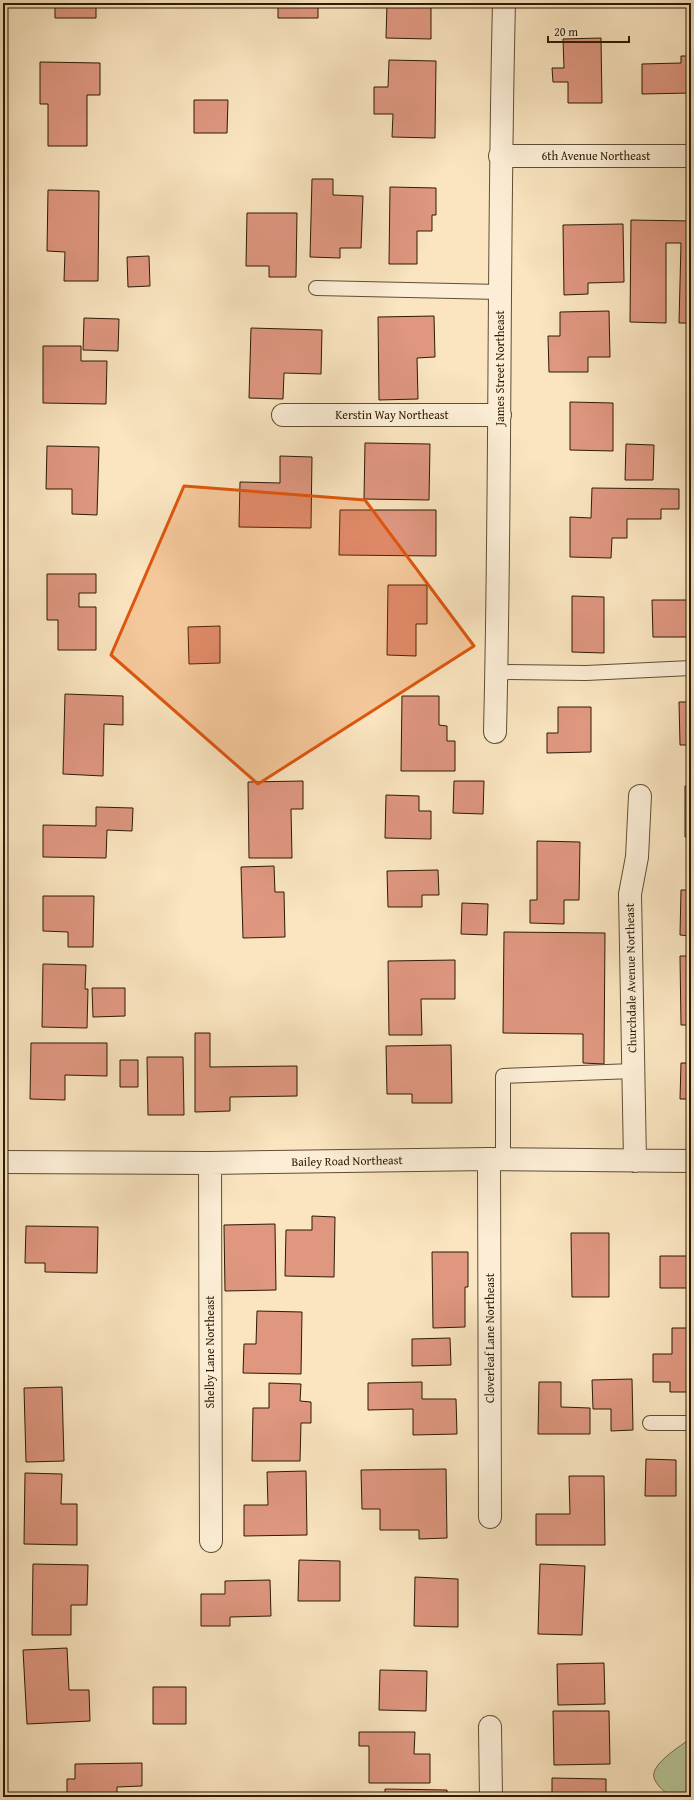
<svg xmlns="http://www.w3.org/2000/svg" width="694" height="1800" font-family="'Gentium Book Plus',serif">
	<rect width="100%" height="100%" fill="#fae5c0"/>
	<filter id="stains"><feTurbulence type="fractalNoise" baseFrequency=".005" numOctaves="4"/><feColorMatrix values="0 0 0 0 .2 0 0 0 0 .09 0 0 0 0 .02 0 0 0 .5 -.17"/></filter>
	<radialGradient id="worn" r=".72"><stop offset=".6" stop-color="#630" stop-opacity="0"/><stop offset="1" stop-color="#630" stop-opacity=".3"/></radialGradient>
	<path fill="#b7c697" stroke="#72704d" d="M 691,1738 L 691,1797 L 670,1797 C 664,1791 657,1786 654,1778 C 650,1764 681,1746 691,1738 Z"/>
	<path fill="#df9780" stroke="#2c1b03" d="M 55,3 L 96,3 L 96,18 L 55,18 Z
		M 278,3 L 318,3 L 318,18 L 278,18 Z
		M 387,3 L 431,3 L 431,39 L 386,38 Z
		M 601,38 L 602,103 L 568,103 L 568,82 L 553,82 L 552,68 L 564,68 L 563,39 Z
		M 681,56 L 691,56 L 691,93 L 642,94 L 642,64 L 681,63 Z
		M 389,60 L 436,61 L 435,138 L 392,137 L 393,114 L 374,114 L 374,87 L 388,87 Z
		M 40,62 L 100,63 L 100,95 L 87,95 L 87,146 L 48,146 L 48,104 L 40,104 Z
		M 194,100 L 228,100 L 227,133 L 194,133 Z
		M 312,179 L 333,179 L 333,195 L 363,196 L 361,248 L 340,248 L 340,258 L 310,257 Z
		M 390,187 L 436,188 L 436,215 L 432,215 L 432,231 L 417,231 L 417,264 L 389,264 Z
		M 48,190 L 99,191 L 98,281 L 64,281 L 65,252 L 47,251 Z
		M 247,213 L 297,213 L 296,277 L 269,277 L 269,266 L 246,266 Z
		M 631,220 L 691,221 L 691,323 L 679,323 L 681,243 L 666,243 L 666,323 L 630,322 Z
		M 623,224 L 624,282 L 588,283 L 588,294 L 564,295 L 563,225 Z
		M 149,256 L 150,286 L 128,287 L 127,257 Z
		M 609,311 L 610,357 L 588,357 L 588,372 L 549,372 L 548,336 L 560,336 L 560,312 Z
		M 434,316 L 435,357 L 417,358 L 418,399 L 379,400 L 378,317 Z
		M 84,318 L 119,319 L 118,351 L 83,350 Z
		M 251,328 L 322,330 L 321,374 L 284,373 L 283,399 L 249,398 Z
		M 43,346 L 81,346 L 81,361 L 107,361 L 106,404 L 43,403 Z
		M 570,402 L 613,403 L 613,451 L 570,450 Z
		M 365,443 L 430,444 L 429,500 L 364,499 Z
		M 626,444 L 654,445 L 653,480 L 625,480 Z
		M 47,446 L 99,447 L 97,515 L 72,514 L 72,489 L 46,489 Z
		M 280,456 L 312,457 L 311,528 L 239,527 L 240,482 L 280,483 Z
		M 592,488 L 679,489 L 679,509 L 661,509 L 661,519 L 627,519 L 627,538 L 612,538 L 611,558 L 570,557 L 570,517 L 591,518 Z
		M 340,510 L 436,510 L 436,556 L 339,555 Z
		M 47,574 L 96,574 L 96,593 L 79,593 L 79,607 L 96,607 L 96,650 L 58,650 L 58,620 L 47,620 Z
		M 388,585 L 427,585 L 427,624 L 416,624 L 416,656 L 387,655 Z
		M 572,596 L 604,597 L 604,653 L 572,652 Z
		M 652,600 L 691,600 L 691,637 L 653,637 Z
		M 220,626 L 220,663 L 189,664 L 188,627 Z
		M 65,694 L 123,696 L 123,725 L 104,724 L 103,776 L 63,774 Z
		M 402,696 L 439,696 L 439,725 L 447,726 L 447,741 L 455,741 L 455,771 L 401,771 Z
		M 679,702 L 691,702 L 691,745 L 680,745 Z
		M 558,707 L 591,707 L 591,752 L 547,753 L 547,733 L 558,733 Z
		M 303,781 L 303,809 L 291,809 L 292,858 L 249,858 L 248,782 Z
		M 454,781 L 484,781 L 483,814 L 453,813 Z
		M 691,785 L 691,837 L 685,837 L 685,786 Z
		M 386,795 L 419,796 L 419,811 L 431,811 L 431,839 L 385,838 Z
		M 96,807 L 133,808 L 132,831 L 107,830 L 106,858 L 43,857 L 43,825 L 96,826 Z
		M 537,841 L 580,842 L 579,900 L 564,900 L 564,924 L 530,923 L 530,900 L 537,900 Z
		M 274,866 L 275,892 L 284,892 L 285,937 L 243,938 L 241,867 Z
		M 438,870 L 439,895 L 422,895 L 422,907 L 388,907 L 387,871 Z
		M 690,870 L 691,936 L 680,935 L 681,890 L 690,890 Z
		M 43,896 L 94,896 L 93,947 L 68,947 L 68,932 L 43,931 Z
		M 462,903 L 488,904 L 487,935 L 461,934 Z
		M 504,932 L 605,933 L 604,1064 L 583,1063 L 583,1034 L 503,1033 Z
		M 680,956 L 691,956 L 691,1025 L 681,1025 Z
		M 455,960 L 455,999 L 421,999 L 422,1035 L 389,1035 L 388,961 Z
		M 43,964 L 86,965 L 85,989 L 88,989 L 87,1028 L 42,1027 Z
		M 92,988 L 125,988 L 125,1016 L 93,1017 Z
		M 195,1033 L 210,1033 L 210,1067 L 297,1066 L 297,1096 L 230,1097 L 230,1111 L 195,1112 Z
		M 31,1043 L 107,1043 L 107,1076 L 65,1075 L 65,1100 L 30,1099 Z
		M 451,1045 L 452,1103 L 412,1103 L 412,1094 L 387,1094 L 386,1046 Z
		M 147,1057 L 183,1057 L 184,1115 L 148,1115 Z
		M 120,1060 L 138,1060 L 138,1087 L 120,1087 Z
		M 681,1063 L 691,1063 L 691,1099 L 680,1099 Z
		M 312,1216 L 335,1217 L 334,1277 L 285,1276 L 286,1230 L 312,1230 Z
		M 275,1224 L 276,1290 L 225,1291 L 224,1225 Z
		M 26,1226 L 98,1227 L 97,1273 L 45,1272 L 45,1263 L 25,1263 Z
		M 571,1233 L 609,1233 L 609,1297 L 572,1297 Z
		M 432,1252 L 468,1252 L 468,1287 L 465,1287 L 465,1327 L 433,1328 Z
		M 660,1256 L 691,1256 L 690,1288 L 660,1288 Z
		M 257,1311 L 302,1312 L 301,1374 L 243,1373 L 244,1344 L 256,1344 Z
		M 672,1328 L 691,1328 L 691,1392 L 670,1392 L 670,1382 L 653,1382 L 653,1354 L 672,1354 Z
		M 450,1338 L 451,1365 L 412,1366 L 412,1339 Z
		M 632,1379 L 633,1430 L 611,1431 L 611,1409 L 593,1409 L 592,1380 Z
		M 422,1382 L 422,1399 L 456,1399 L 457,1434 L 413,1435 L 413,1409 L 368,1410 L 368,1383 Z
		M 539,1382 L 561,1382 L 561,1407 L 590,1408 L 590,1434 L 538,1434 Z
		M 269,1383 L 301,1384 L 300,1401 L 311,1402 L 311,1423 L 301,1423 L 300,1461 L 252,1461 L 253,1408 L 269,1408 Z
		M 62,1387 L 64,1461 L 26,1462 L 24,1388 Z
		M 646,1459 L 676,1460 L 676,1496 L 645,1496 Z
		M 446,1469 L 447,1538 L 419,1539 L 419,1530 L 380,1530 L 380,1509 L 362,1509 L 361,1470 Z
		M 306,1471 L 307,1535 L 244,1536 L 244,1505 L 268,1505 L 267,1472 Z
		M 25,1473 L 62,1474 L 61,1504 L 77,1504 L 77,1545 L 24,1544 Z
		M 569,1476 L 604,1476 L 605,1545 L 536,1545 L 536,1514 L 570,1514 Z
		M 299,1560 L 340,1561 L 340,1601 L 298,1601 Z
		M 33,1564 L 88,1565 L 87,1605 L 71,1605 L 71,1635 L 32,1635 Z
		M 540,1564 L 585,1566 L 582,1635 L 538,1634 Z
		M 415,1577 L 458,1579 L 458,1627 L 414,1626 Z
		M 270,1580 L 271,1616 L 230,1617 L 230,1626 L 201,1626 L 201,1594 L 225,1594 L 225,1581 Z
		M 67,1648 L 69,1690 L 89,1690 L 90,1721 L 27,1724 L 23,1650 Z
		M 604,1663 L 605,1704 L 558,1705 L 557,1664 Z
		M 380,1670 L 427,1671 L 426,1711 L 379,1710 Z
		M 153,1687 L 186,1687 L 186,1724 L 153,1724 Z
		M 553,1711 L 609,1711 L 610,1764 L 554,1765 Z
		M 359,1732 L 415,1732 L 414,1754 L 430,1754 L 430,1783 L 369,1783 L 369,1746 L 359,1746 Z
		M 142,1763 L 142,1786 L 117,1787 L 117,1797 L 67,1797 L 67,1779 L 75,1779 L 75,1764 Z
		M 552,1778 L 606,1779 L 606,1797 L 537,1797 L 537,1793 L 552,1793 Z
		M 385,1789 L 447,1790 L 447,1797 L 385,1797 Z"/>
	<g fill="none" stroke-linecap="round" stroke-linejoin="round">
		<g stroke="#604e32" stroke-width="16">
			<path id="service" d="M 316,288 L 500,292
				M 497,672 L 586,673 L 691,668
				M 503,1160 L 503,1076 L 633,1071
				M 650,1423 L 691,1423"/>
		</g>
		<g stroke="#604e32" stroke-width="24">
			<path id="minor" d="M 500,156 L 691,156
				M 283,415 L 500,415
				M 495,732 C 501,489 498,246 504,3
				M 489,1159 L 490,1517
				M 635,1161 L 630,894 L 637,857 L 640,796
				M 3,1162 L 210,1163 L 489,1159 L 691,1161
				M 210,1163 L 211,1541
				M 490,1727 L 491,1797"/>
		</g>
		<use href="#service" stroke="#fceed6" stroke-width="14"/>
		<use href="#minor" stroke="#fceed6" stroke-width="22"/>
	</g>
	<path fill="#df560c" fill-opacity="0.2" stroke="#df560c" stroke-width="3" stroke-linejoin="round" d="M 184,486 L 365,500 L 474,646 L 258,784 L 111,655 Z"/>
	<g text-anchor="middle" stroke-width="3" stroke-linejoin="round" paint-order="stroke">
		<g font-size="12" fill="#2c1b03" stroke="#fceed6">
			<text x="596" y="160">6th Avenue Northeast</text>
			<text transform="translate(500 368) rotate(-90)" y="4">James Street Northeast</text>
			<text x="392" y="419">Kerstin Way Northeast</text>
			<text transform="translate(631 978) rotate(-91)" y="4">Churchdale Avenue Northeast</text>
			<text transform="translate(347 1161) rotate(-1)" y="4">Bailey Road Northeast</text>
			<text transform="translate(490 1338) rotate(-90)" y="4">Cloverleaf Lane Northeast</text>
			<text transform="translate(210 1352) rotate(-90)" y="4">Shelby Lane Northeast</text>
		</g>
	</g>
	<rect width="694" height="1800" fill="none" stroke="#fae5c0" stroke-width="16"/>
	<rect x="4" y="4" width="686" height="1792" fill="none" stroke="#2c1b03" stroke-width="2"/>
	<rect x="8" y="8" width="678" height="1784" fill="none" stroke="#2c1b03"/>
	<path d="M548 36v6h81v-6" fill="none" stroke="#2c1b03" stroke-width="2"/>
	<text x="554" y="36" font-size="12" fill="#2c1b03" stroke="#fceed6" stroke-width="3" paint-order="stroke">20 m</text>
	<rect width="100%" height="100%" filter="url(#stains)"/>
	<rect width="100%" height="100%" fill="url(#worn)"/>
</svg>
